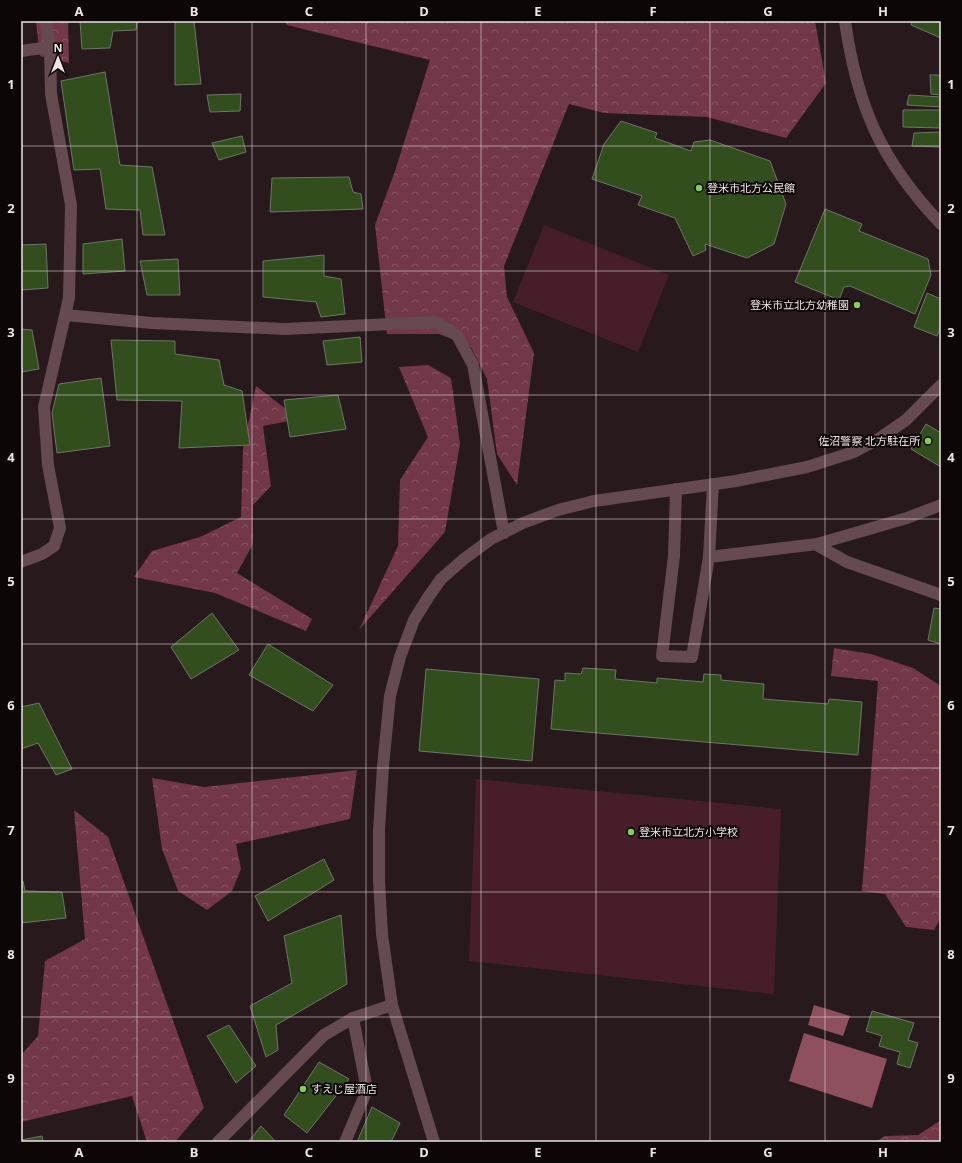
<svg xmlns="http://www.w3.org/2000/svg" width="962" height="1163" font-family="'Noto Sans','Noto Sans JP',sans-serif">
	<defs>
		<pattern id="forest-crowns" width="20" height="18" patternUnits="userSpaceOnUse"><rect width="20" height="18" fill="#733847"/><path d="M2 6a3 3 0 1 1 6 0M12 15a3 3 0 1 1 6 0" fill="none" stroke="#875562"/></pattern>
	</defs>
	<rect width="100%" height="100%" fill="#27191c"/>
	<path fill="url(#forest-crowns)" d="M 36,21 L 68,21 L 69,63 L 40,56 Z
		M 284,21 L 815,21 L 826,83 L 786,138 L 707,117 L 604,113 L 569,104 L 504,266 L 507,297 L 534,353 L 517,485 L 497,454 L 487,379 L 471,347 L 439,334 L 387,334 L 375,225 L 395,171 L 430,60 L 287,25 Z
		M 428,365 L 451,378 L 460,444 L 445,532 L 359,630 L 398,546 L 400,480 L 428,437 L 399,367 Z
		M 256,386 L 299,419 L 263,426 L 271,486 L 253,505 L 253,544 L 237,573 L 312,619 L 306,631 L 215,593 L 134,577 L 152,551 L 200,537 L 241,517 L 243,449 Z
		M 834,648 L 871,654 L 913,668 L 941,686 L 941,918 L 934,930 L 906,927 L 885,894 L 862,891 L 878,681 L 831,676 Z
		M 357,770 L 350,819 L 236,844 L 241,869 L 232,891 L 207,910 L 178,891 L 162,849 L 152,778 L 204,787 Z
		M 74,810 L 108,837 L 204,1108 L 175,1142 L 147,1142 L 132,1096 L 21,1122 L 21,1055 L 38,1036 L 45,961 L 85,939 Z
		M 941,1120 L 941,1142 L 876,1142 L 885,1136 L 918,1135 Z"/>
	<path fill="#471d29" d="M 544,225 L 669,275 L 638,352 L 513,302 Z
		M 476,779 L 781,809 L 774,994 L 469,961 Z"/>
	<path fill="#8e4f5f" d="M 814,1005 L 850,1016 L 843,1036 L 808,1025 Z
		M 804,1033 L 887,1059 L 872,1108 L 789,1081 Z"/>
	<path fill="#314e1c" stroke="#6d7669" d="M 80,21 L 137,21 L 136,30 L 113,31 L 110,48 L 82,49 Z
		M 175,21 L 194,21 L 201,84 L 175,85 Z
		M 912,21 L 941,21 L 941,38 L 911,25 Z
		M 105,72 L 120,165 L 152,167 L 165,235 L 143,235 L 140,210 L 106,209 L 100,169 L 74,170 L 61,81 Z
		M 930,75 L 941,75 L 941,95 L 931,94 Z
		M 241,94 L 240,111 L 210,112 L 207,95 Z
		M 909,95 L 941,97 L 941,107 L 907,105 Z
		M 903,110 L 941,110 L 941,128 L 903,127 Z
		M 621,121 L 657,133 L 655,138 L 691,151 L 694,142 L 710,140 L 770,161 L 786,204 L 774,244 L 747,258 L 705,244 L 706,250 L 693,256 L 675,218 L 638,205 L 642,196 L 592,179 L 604,144 Z
		M 941,132 L 941,147 L 912,146 L 914,133 Z
		M 242,136 L 246,152 L 219,160 L 212,143 Z
		M 349,177 L 353,192 L 361,194 L 363,209 L 270,212 L 272,178 Z
		M 825,209 L 862,224 L 859,231 L 928,259 L 931,275 L 915,314 L 850,286 L 844,287 L 839,300 L 795,282 Z
		M 122,239 L 125,271 L 83,274 L 83,244 Z
		M 46,244 L 48,288 L 21,290 L 21,245 Z
		M 324,255 L 324,276 L 341,279 L 345,314 L 321,317 L 316,302 L 263,297 L 263,261 Z
		M 178,259 L 180,295 L 147,295 L 140,261 Z
		M 927,293 L 941,299 L 941,326 L 937,336 L 914,327 Z
		M 21,329 L 32,330 L 39,369 L 21,372 Z
		M 360,337 L 362,362 L 327,365 L 323,341 Z
		M 111,340 L 175,341 L 175,354 L 219,360 L 224,385 L 242,391 L 250,445 L 179,448 L 182,401 L 117,400 Z
		M 101,378 L 110,446 L 57,453 L 52,413 L 59,384 Z
		M 338,395 L 346,429 L 290,437 L 284,400 Z
		M 926,424 L 941,433 L 941,467 L 911,449 Z
		M 934,608 L 941,609 L 941,644 L 928,640 Z
		M 212,613 L 239,650 L 191,679 L 171,647 Z
		M 268,644 L 333,685 L 313,711 L 249,675 Z
		M 583,668 L 616,670 L 615,679 L 657,683 L 657,678 L 703,682 L 704,674 L 721,675 L 721,680 L 764,684 L 763,699 L 828,704 L 829,699 L 862,702 L 858,755 L 551,729 L 555,680 L 565,681 L 565,673 L 581,674 Z
		M 426,669 L 539,679 L 532,761 L 419,751 Z
		M 39,703 L 72,769 L 56,775 L 38,743 L 21,749 L 21,707 Z
		M 324,859 L 334,880 L 268,921 L 255,896 Z
		M 21,881 L 23,881 L 25,891 L 62,892 L 66,918 L 21,923 Z
		M 341,915 L 347,984 L 276,1025 L 278,1050 L 266,1057 L 250,1006 L 292,983 L 284,936 Z
		M 872,1011 L 914,1023 L 908,1040 L 918,1043 L 910,1068 L 897,1064 L 900,1052 L 879,1046 L 882,1036 L 866,1031 Z
		M 229,1025 L 256,1066 L 236,1083 L 207,1036 Z
		M 319,1062 L 349,1079 L 307,1133 L 284,1115 Z
		M 372,1107 L 400,1123 L 391,1142 L 357,1142 Z
		M 261,1126 L 276,1142 L 248,1142 Z
		M 42,1136 L 43,1142 L 21,1142 L 21,1140 Z"/>
	<g fill="none" stroke-linecap="round" stroke-linejoin="round">
		<path stroke="#654a50" stroke-width="12" d="M 676,489 L 674,556 L 662,656 L 692,657 L 709,557 L 713,484
			M 345,1142 L 367,1090 L 353,1018"/>
		<path stroke="#654a50" stroke-width="12" d="M 21,51 L 50,47
			M 65,315 L 152,323 L 285,329 L 435,322 L 457,335 L 473,365 L 504,533
			M 815,544 L 847,562 L 941,595
			M 709,557 L 817,544 L 907,518 L 941,505
			M 21,562 L 42,554 L 54,546 L 60,528 L 48,465 L 44,407 L 69,298 L 71,205 L 51,94 L 50,47 L 46,21"/>
		<path stroke="#654a50" stroke-width="12" d="M 845,21 C 857,106 881,161 941,224
			M 218,1142 L 324,1035 L 353,1018 L 392,1005
			M 434,1142 L 392,1005 L 382,934 L 379,880 L 379,830 L 383,766 L 390,696 L 400,657 L 414,620 L 429,596 L 441,579 L 464,559 L 491,539 L 523,523 L 558,510 L 594,501 L 736,481 L 807,467 L 854,452 L 880,438 L 906,420 L 941,385"/>
	</g>
	<path fill="none" stroke="#eee4e6" stroke-width="1" stroke-opacity="0.55" d="M 137,21 L 137,1142M 252,21 L 252,1142M 366,21 L 366,1142M 481,21 L 481,1142M 596,21 L 596,1142M 710,21 L 710,1142M 825,21 L 825,1142M 21,146 L 941,146M 21,271 L 941,271M 21,395 L 941,395M 21,519 L 941,519M 21,644 L 941,644M 21,768 L 941,768M 21,892 L 941,892M 21,1017 L 941,1017"/>
	<g fill="#84cf4d" stroke="#0c0607" stroke-width="1.5">
		<circle cx="699" cy="188" r="4"/>
		<circle cx="857" cy="305" r="4"/>
		<circle cx="928" cy="441" r="4"/>
		<circle cx="631" cy="832" r="4"/>
		<circle cx="303" cy="1089" r="4"/>
	</g>
	<g text-anchor="middle" stroke-width="4" stroke-linejoin="round" paint-order="stroke">
		<g font-size="11" fill="#eee4e6" stroke="#0c0607" text-anchor="start">
			<text x="707" y="192">登米市北方公民館</text>
			<text x="849" y="309" text-anchor="end">登米市立北方幼稚園</text>
			<text x="920" y="445" text-anchor="end">佐沼警察 北方駐在所</text>
			<text x="639" y="836">登米市立北方小学校</text>
			<text x="311" y="1093">すえじ屋酒店</text>
		</g>
	</g>
	<rect width="962" height="1163" fill="none" stroke="#0c0607" stroke-width="44"/>
	<g transform="translate(58 58)" stroke="#0c0607" stroke-width="3" paint-order="stroke">
	<path d="M0-3L7 15L0 10L-7 15Z" fill="#eee4e6"/>
	<text y="-6" font-size="11" font-weight="bold" text-anchor="middle" fill="#eee4e6">N</text>
	</g>
	<rect x="22" y="22" width="918" height="1119" fill="none" stroke="#eee4e6" stroke-width="1.5"/>
	<g font-size="13" text-anchor="middle" font-weight="bold" fill="#eee4e6">
		<text x="79" y="16">A</text>
		<text x="194" y="16">B</text>
		<text x="309" y="16">C</text>
		<text x="424" y="16">D</text>
		<text x="538" y="16">E</text>
		<text x="653" y="16">F</text>
		<text x="768" y="16">G</text>
		<text x="883" y="16">H</text>
		<text x="11" y="89">1</text>
		<text x="951" y="89">1</text>
		<text x="11" y="213">2</text>
		<text x="951" y="213">2</text>
		<text x="11" y="337">3</text>
		<text x="951" y="337">3</text>
		<text x="11" y="462">4</text>
		<text x="951" y="462">4</text>
		<text x="11" y="586">5</text>
		<text x="951" y="586">5</text>
		<text x="11" y="710">6</text>
		<text x="951" y="710">6</text>
		<text x="11" y="835">7</text>
		<text x="951" y="835">7</text>
		<text x="11" y="959">8</text>
		<text x="951" y="959">8</text>
		<text x="11" y="1083">9</text>
		<text x="951" y="1083">9</text>
		<text x="79" y="1157">A</text>
		<text x="194" y="1157">B</text>
		<text x="309" y="1157">C</text>
		<text x="424" y="1157">D</text>
		<text x="538" y="1157">E</text>
		<text x="653" y="1157">F</text>
		<text x="768" y="1157">G</text>
		<text x="883" y="1157">H</text>
	</g>
</svg>
